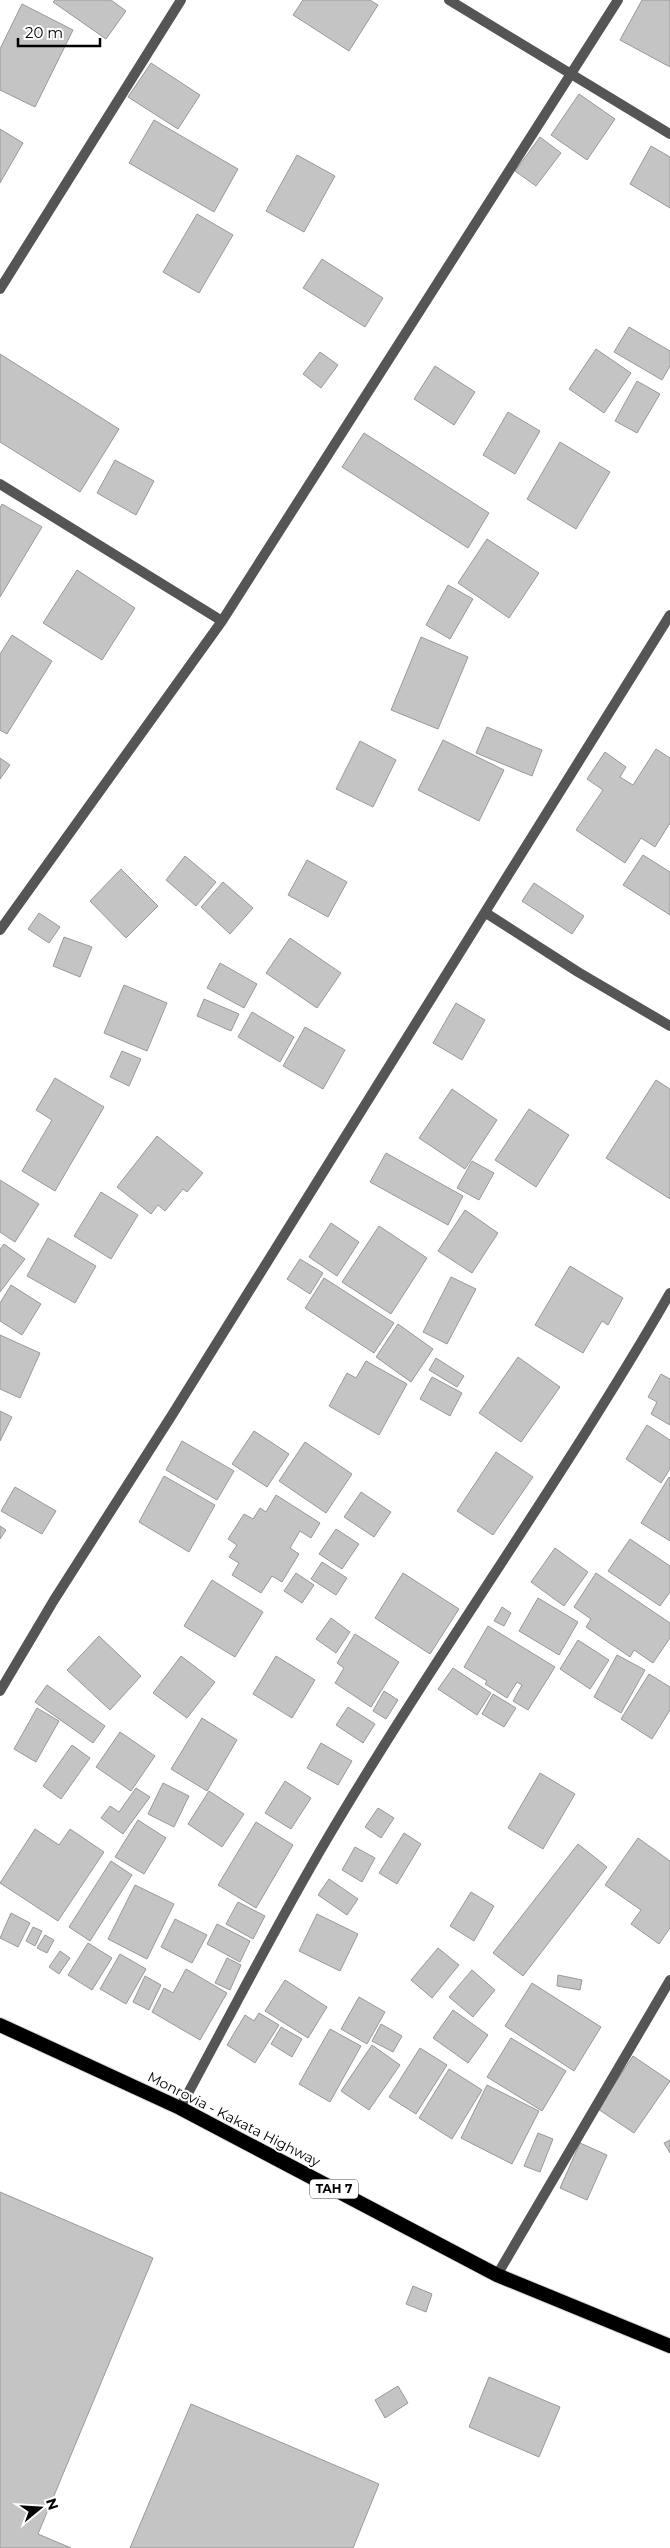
<svg xmlns="http://www.w3.org/2000/svg" width="670" height="2548" font-family="Montserrat,sans-serif">
	<rect width="100%" height="100%" fill="#fff"/>
	<path fill="#c4c4c4" stroke="#999" d="M 55,0 L 111,0 L 126,11 L 106,39 L 53,2 Z
		M 303,0 L 370,0 L 378,5 L 349,51 L 293,15 Z
		M 642,0 L 670,0 L 670,67 L 620,40 Z
		M 22,4 L 73,30 L 35,107 L 0,90 L 0,49 Z
		M 151,63 L 200,95 L 178,129 L 128,97 Z
		M 579,94 L 615,119 L 587,160 L 551,135 Z
		M 154,120 L 238,169 L 214,212 L 129,163 Z
		M 0,129 L 23,143 L 0,183 Z
		M 540,137 L 561,153 L 536,186 L 515,171 Z
		M 651,146 L 670,157 L 670,208 L 630,184 Z
		M 297,155 L 335,176 L 304,232 L 266,211 Z
		M 197,214 L 233,235 L 199,293 L 163,272 Z
		M 322,259 L 383,298 L 365,327 L 303,288 Z
		M 629,327 L 670,351 L 670,366 L 662,380 L 614,352 Z
		M 596,349 L 631,373 L 604,413 L 569,389 Z
		M 320,352 L 338,365 L 321,388 L 303,374 Z
		M 0,354 L 119,429 L 80,492 L 0,442 Z
		M 435,366 L 475,392 L 454,425 L 414,399 Z
		M 637,381 L 660,394 L 637,433 L 615,421 Z
		M 508,412 L 540,431 L 515,474 L 483,455 Z
		M 364,433 L 489,513 L 468,548 L 342,467 Z
		M 560,442 L 610,472 L 576,529 L 527,499 Z
		M 115,460 L 154,481 L 136,515 L 97,493 Z
		M 2,504 L 42,527 L 0,597 L 0,508 Z
		M 487,539 L 539,573 L 509,618 L 458,583 Z
		M 77,570 L 135,608 L 102,660 L 43,623 Z
		M 448,585 L 473,599 L 450,639 L 426,625 Z
		M 12,635 L 52,661 L 7,734 L 0,730 L 0,654 Z
		M 421,637 L 468,657 L 438,729 L 391,710 Z
		M 487,727 L 542,750 L 532,776 L 476,753 Z
		M 443,740 L 504,770 L 479,821 L 418,790 Z
		M 360,741 L 396,760 L 373,807 L 336,789 Z
		M 656,749 L 670,758 L 670,823 L 655,847 L 641,838 L 625,863 L 576,830 L 603,790 L 587,779 L 605,752 L 626,767 L 620,777 L 633,785 Z
		M 0,758 L 10,765 L 0,779 Z
		M 643,855 L 670,872 L 670,915 L 623,885 Z
		M 185,856 L 216,882 L 196,906 L 166,880 Z
		M 307,860 L 347,882 L 328,917 L 288,895 Z
		M 121,869 L 158,906 L 126,938 L 90,901 Z
		M 223,882 L 253,908 L 230,934 L 201,907 Z
		M 534,883 L 584,916 L 572,934 L 522,901 Z
		M 39,913 L 60,927 L 49,943 L 28,929 Z
		M 64,937 L 92,947 L 80,977 L 53,966 Z
		M 290,938 L 341,973 L 317,1008 L 266,973 Z
		M 220,963 L 257,984 L 244,1008 L 207,988 Z
		M 124,985 L 167,1003 L 147,1051 L 104,1033 Z
		M 204,999 L 239,1014 L 231,1031 L 197,1016 Z
		M 456,1003 L 485,1020 L 462,1060 L 433,1043 Z
		M 252,1012 L 294,1037 L 280,1062 L 238,1037 Z
		M 305,1027 L 345,1050 L 323,1089 L 283,1066 Z
		M 122,1051 L 141,1059 L 129,1086 L 110,1077 Z
		M 55,1078 L 104,1107 L 55,1191 L 22,1171 L 52,1120 L 36,1110 Z
		M 656,1080 L 670,1089 L 670,1199 L 606,1158 Z
		M 452,1089 L 497,1120 L 465,1169 L 419,1138 Z
		M 529,1109 L 569,1135 L 536,1187 L 495,1160 Z
		M 157,1136 L 203,1173 L 187,1192 L 183,1189 L 165,1211 L 158,1205 L 151,1214 L 117,1187 Z
		M 386,1153 L 463,1196 L 448,1225 L 370,1182 Z
		M 472,1161 L 494,1173 L 479,1200 L 457,1188 Z
		M 0,1180 L 39,1204 L 15,1242 L 0,1232 Z
		M 101,1192 L 138,1215 L 111,1259 L 74,1236 Z
		M 465,1210 L 498,1233 L 472,1273 L 438,1251 Z
		M 331,1223 L 359,1242 L 337,1276 L 309,1257 Z
		M 379,1226 L 427,1258 L 391,1314 L 342,1282 Z
		M 48,1238 L 96,1266 L 75,1303 L 27,1276 Z
		M 4,1244 L 25,1259 L 0,1292 L 0,1249 Z
		M 300,1259 L 323,1273 L 310,1294 L 287,1279 Z
		M 570,1266 L 623,1298 L 608,1325 L 602,1321 L 583,1353 L 535,1325 Z
		M 451,1277 L 476,1289 L 447,1344 L 423,1332 Z
		M 324,1278 L 394,1323 L 374,1353 L 305,1308 Z
		M 11,1285 L 41,1304 L 22,1335 L 0,1321 L 0,1303 Z
		M 398,1324 L 433,1349 L 411,1382 L 376,1357 Z
		M 0,1335 L 40,1353 L 20,1398 L 0,1389 Z
		M 518,1357 L 560,1387 L 521,1442 L 479,1413 Z
		M 436,1358 L 464,1376 L 457,1387 L 429,1370 Z
		M 366,1361 L 407,1384 L 379,1435 L 329,1406 L 347,1373 L 356,1378 Z
		M 661,1374 L 670,1379 L 670,1425 L 651,1414 L 657,1402 L 648,1397 Z
		M 432,1377 L 462,1393 L 450,1416 L 420,1399 Z
		M 0,1411 L 12,1417 L 0,1441 Z
		M 647,1425 L 670,1440 L 670,1469 L 661,1483 L 626,1459 Z
		M 254,1431 L 289,1454 L 267,1487 L 232,1464 Z
		M 182,1441 L 234,1471 L 217,1500 L 166,1470 Z
		M 305,1442 L 352,1474 L 326,1513 L 279,1481 Z
		M 496,1452 L 533,1477 L 493,1535 L 457,1511 Z
		M 164,1476 L 215,1505 L 189,1552 L 139,1522 Z
		M 669,1477 L 670,1478 L 670,1541 L 641,1523 Z
		M 15,1487 L 56,1511 L 42,1534 L 1,1511 Z
		M 361,1492 L 391,1512 L 374,1537 L 344,1517 Z
		M 276,1495 L 320,1523 L 311,1538 L 300,1531 L 290,1548 L 299,1554 L 282,1582 L 272,1576 L 261,1593 L 232,1575 L 239,1563 L 229,1557 L 237,1545 L 228,1539 L 244,1514 L 253,1519 L 260,1508 L 266,1512 Z
		M 0,1526 L 6,1530 L 0,1539 Z
		M 336,1529 L 359,1544 L 342,1569 L 319,1554 Z
		M 630,1539 L 670,1566 L 670,1592 L 660,1606 L 608,1571 Z
		M 555,1548 L 588,1572 L 564,1606 L 531,1582 Z
		M 322,1562 L 347,1578 L 336,1595 L 311,1579 Z
		M 296,1573 L 314,1585 L 302,1603 L 284,1591 Z
		M 403,1573 L 459,1609 L 430,1654 L 375,1618 Z
		M 596,1573 L 670,1623 L 670,1638 L 653,1663 L 634,1650 L 630,1657 L 586,1627 L 591,1619 L 574,1607 Z
		M 212,1580 L 263,1612 L 235,1657 L 184,1626 Z
		M 538,1598 L 578,1622 L 559,1655 L 519,1631 Z
		M 502,1607 L 511,1613 L 504,1626 L 494,1621 Z
		M 331,1618 L 350,1632 L 336,1653 L 316,1639 Z
		M 488,1626 L 555,1667 L 528,1710 L 513,1701 L 522,1685 L 517,1682 L 507,1698 L 485,1684 L 487,1681 L 464,1667 Z
		M 355,1634 L 399,1662 L 371,1707 L 335,1683 L 344,1668 L 337,1663 Z
		M 99,1636 L 141,1676 L 110,1710 L 67,1670 Z
		M 578,1640 L 609,1660 L 590,1689 L 560,1669 Z
		M 617,1655 L 645,1670 L 621,1713 L 594,1697 Z
		M 181,1656 L 215,1682 L 187,1718 L 153,1693 Z
		M 276,1656 L 315,1680 L 292,1718 L 253,1694 Z
		M 453,1668 L 491,1693 L 477,1715 L 438,1689 Z
		M 649,1674 L 670,1687 L 670,1710 L 652,1739 L 621,1719 Z
		M 47,1685 L 105,1726 L 93,1743 L 35,1702 Z
		M 384,1691 L 398,1700 L 386,1719 L 373,1711 Z
		M 493,1694 L 516,1708 L 504,1727 L 482,1714 Z
		M 348,1707 L 375,1724 L 363,1743 L 336,1725 Z
		M 37,1708 L 59,1721 L 36,1762 L 14,1749 Z
		M 202,1718 L 237,1740 L 207,1791 L 171,1769 Z
		M 120,1732 L 155,1756 L 131,1791 L 96,1767 Z
		M 321,1743 L 352,1761 L 338,1785 L 307,1768 Z
		M 72,1745 L 90,1758 L 61,1799 L 43,1786 Z
		M 540,1773 L 575,1794 L 543,1849 L 508,1828 Z
		M 285,1781 L 311,1798 L 291,1829 L 265,1813 Z
		M 163,1783 L 189,1796 L 174,1827 L 148,1814 Z
		M 136,1788 L 150,1797 L 123,1834 L 101,1818 L 110,1806 L 119,1812 Z
		M 209,1791 L 244,1814 L 222,1847 L 188,1824 Z
		M 378,1808 L 394,1818 L 381,1838 L 365,1827 Z
		M 138,1820 L 166,1838 L 144,1874 L 115,1857 Z
		M 256,1822 L 293,1845 L 256,1908 L 218,1885 Z
		M 35,1829 L 59,1845 L 70,1829 L 104,1852 L 58,1921 L 0,1883 Z
		M 404,1833 L 421,1844 L 397,1884 L 379,1873 Z
		M 638,1838 L 670,1861 L 670,1928 L 659,1944 L 631,1924 L 641,1910 L 605,1885 Z
		M 578,1844 L 607,1867 L 523,1976 L 493,1953 Z
		M 355,1847 L 375,1858 L 362,1882 L 342,1870 Z
		M 111,1861 L 132,1875 L 90,1941 L 69,1927 Z
		M 329,1879 L 358,1899 L 347,1915 L 318,1895 Z
		M 135,1885 L 174,1904 L 147,1959 L 108,1939 Z
		M 471,1892 L 494,1906 L 474,1941 L 450,1926 Z
		M 238,1902 L 265,1916 L 253,1939 L 226,1924 Z
		M 11,1913 L 30,1923 L 18,1947 L 0,1938 Z
		M 317,1914 L 358,1934 L 340,1971 L 299,1951 Z
		M 175,1919 L 207,1935 L 192,1963 L 161,1947 Z
		M 217,1924 L 250,1941 L 240,1962 L 207,1944 Z
		M 33,1927 L 42,1931 L 35,1946 L 26,1941 Z
		M 45,1935 L 54,1940 L 47,1953 L 37,1948 Z
		M 88,1943 L 112,1958 L 92,1990 L 68,1975 Z
		M 438,1948 L 459,1965 L 432,1998 L 411,1980 Z
		M 60,1951 L 70,1958 L 59,1974 L 49,1967 Z
		M 120,1954 L 146,1969 L 126,2004 L 100,1989 Z
		M 227,1958 L 241,1965 L 230,1990 L 215,1983 Z
		M 186,1969 L 227,1993 L 200,2040 L 152,2012 L 164,1988 L 173,1993 Z
		M 472,1970 L 495,1990 L 473,2017 L 449,1997 Z
		M 558,1975 L 582,1980 L 580,1990 L 557,1986 Z
		M 145,1976 L 161,1985 L 149,2010 L 133,2002 Z
		M 285,1980 L 327,2007 L 308,2038 L 265,2011 Z
		M 532,1983 L 601,2027 L 574,2071 L 505,2026 Z
		M 359,1997 L 385,2012 L 367,2044 L 341,2029 Z
		M 453,2010 L 488,2035 L 468,2063 L 433,2038 Z
		M 259,2013 L 279,2025 L 255,2063 L 227,2045 L 245,2015 L 254,2021 Z
		M 381,2024 L 402,2036 L 393,2052 L 372,2041 Z
		M 281,2027 L 302,2039 L 292,2057 L 271,2044 Z
		M 330,2029 L 361,2046 L 330,2102 L 299,2084 Z
		M 511,2038 L 566,2071 L 542,2111 L 487,2077 Z
		M 372,2045 L 400,2065 L 369,2110 L 341,2091 Z
		M 420,2048 L 447,2065 L 416,2114 L 389,2097 Z
		M 633,2056 L 670,2081 L 634,2133 L 598,2109 Z
		M 449,2069 L 482,2090 L 452,2139 L 419,2118 Z
		M 487,2085 L 539,2111 L 512,2164 L 461,2138 Z
		M 538,2133 L 553,2139 L 540,2172 L 524,2166 Z
		M 670,2140 L 670,2153 L 664,2143 Z
		M 580,2143 L 607,2155 L 587,2200 L 560,2188 Z
		M 0,2192 L 153,2258 L 38,2534 L 71,2548 L 0,2548 Z
		M 413,2286 L 432,2294 L 426,2312 L 406,2304 Z
		M 489,2377 L 560,2407 L 539,2457 L 469,2427 Z
		M 398,2386 L 408,2403 L 385,2418 L 375,2400 Z
		M 191,2404 L 379,2484 L 353,2548 L 130,2548 Z"/>
	<g fill="none" stroke-linecap="round" stroke-linejoin="round">
		<g stroke="#dbdbdb" stroke-width="16">
			<path id="trunk" d="M 0,2025 L 180,2108 L 497,2275 L 670,2346"/>
		</g>
		<path stroke="#555" stroke-width="10" d="M 449,0 L 670,134
			M 0,289 L 181,0
			M 0,484 L 222,621
			M 486,913 L 578,972 L 670,1026
			M 0,930 L 222,621 L 618,0
			M 0,1691 L 54,1600 L 172,1415 L 670,615
			M 180,2108 C 229,2018 275,1927 327,1839 C 436,1654 563,1479 670,1293
			M 497,2275 L 670,1980"/>
		<use href="#trunk" stroke="#000" stroke-width="14"/>
	</g>
	<g text-anchor="middle" stroke-width="4" stroke-linejoin="round" paint-order="stroke">
		<rect fill="#fff" stroke="#4c4c4c" stroke-width="1" x="310" y="2179.5" width="48" height="19" rx="4"/>
		<g font-size="12" font-weight="bold" fill="#000">
			<text x="334" y="2193">TAH 7</text>
		</g>
		<g font-size="14" fill="#000" stroke="#fff">
			<text transform="translate(234 2119) rotate(27)" y="5">Monrovia - Kakata Highway</text>
		</g>
	</g>
	<g transform="translate(40 2508) rotate(72)" stroke="#ffffff" stroke-width="4" paint-order="stroke">
	<path d="M0-4L9 19L0 12L-9 19Z" fill="#000000"/>
	<text y="-8" font-size="14" font-weight="bold" text-anchor="middle" fill="#000000">N</text>
	</g>
	<path d="M18 38v8h82v-8" fill="none" stroke="#000000" stroke-width="2.5"/>
	<text x="25" y="38" font-size="15" fill="#000000" stroke="#ffffff" stroke-width="4" paint-order="stroke">20 m</text>
</svg>
